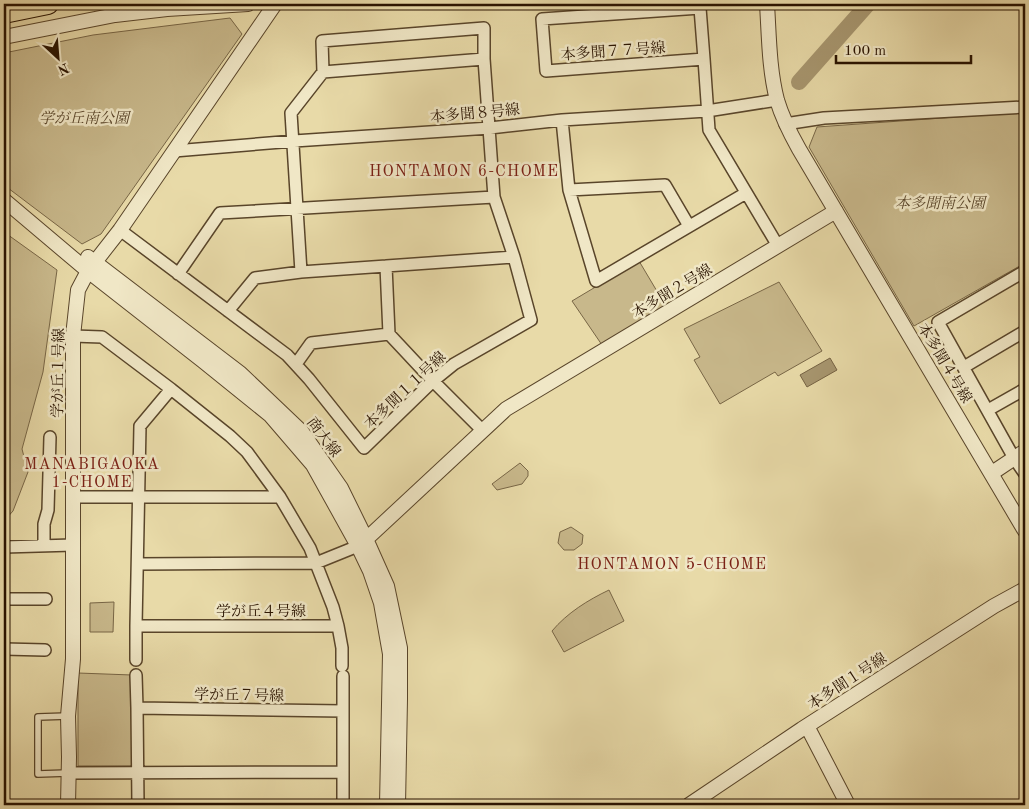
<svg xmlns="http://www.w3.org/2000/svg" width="1029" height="809" font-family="'Old Standard TT','Noto Serif JP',serif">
	<rect width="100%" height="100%" fill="#e8daa8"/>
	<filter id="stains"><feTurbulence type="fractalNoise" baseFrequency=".004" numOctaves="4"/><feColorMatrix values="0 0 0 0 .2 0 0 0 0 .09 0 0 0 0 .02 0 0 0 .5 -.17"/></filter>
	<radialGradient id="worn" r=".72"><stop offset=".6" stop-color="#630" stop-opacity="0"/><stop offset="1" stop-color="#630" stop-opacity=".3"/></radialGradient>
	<path fill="#c8b88b" stroke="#786646" d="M 230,18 L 242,34 L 101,234 L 82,244 L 4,185 L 4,53 L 93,35 Z
		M 1025,112 L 1025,263 L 914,326 L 809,147 L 817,127 Z
		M 4,232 L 57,270 L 43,372 L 22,449 L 28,472 L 13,511 L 4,521 Z
		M 639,261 L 667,308 L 602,345 L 572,301 Z
		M 779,282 L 822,351 L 778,376 L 775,372 L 720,404 L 694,360 L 700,357 L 684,329 Z
		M 520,463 L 528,471 L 528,476 L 522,484 L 497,490 L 492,484 Z
		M 571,527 L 583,535 L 582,544 L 574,550 L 564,550 L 558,543 L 560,532 Z
		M 609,590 L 624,621 L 564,652 L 552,631 C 567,613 588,600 609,590 Z
		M 114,602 L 113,632 L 90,632 L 90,603 Z
		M 78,673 L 132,675 L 132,766 L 78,766 Z"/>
	<path fill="#a7966f" stroke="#756243" d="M 830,358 L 837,370 L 807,387 L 800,375 Z"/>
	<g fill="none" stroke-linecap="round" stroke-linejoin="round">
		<path stroke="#a7966f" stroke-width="16" d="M 799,82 L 868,4"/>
		<g stroke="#59452a" stroke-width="8">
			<path id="service" d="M 68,773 L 38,774 L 38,717 L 68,716"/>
		</g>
		<g stroke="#59452a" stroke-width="14">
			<path id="minor" d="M 700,8 L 704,59 L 546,71 L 542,19 Z
				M 704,59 L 709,130 L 778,246
				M 323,72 L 322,41 L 484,28 L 484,59
				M 562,120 L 569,190 L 596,281 L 746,193
				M 785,124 L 824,118 L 1025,107
				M 174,151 L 294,141 L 490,128 L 562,120 L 707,111 L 777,100
				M 569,190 L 665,185 L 689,226
				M 120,230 L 287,355 L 309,379 L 364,448 L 433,381 L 454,364 L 531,320 L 514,257 L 494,197 L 484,59 L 323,72 L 291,113 L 301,272
				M 386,266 L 389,334 L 433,381 L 482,430
				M 1025,271 L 938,322 L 1014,458 L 1025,474
				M 178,274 L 220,213 L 494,197
				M 228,311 L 255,278 L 301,272 L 514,257
				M 73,336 L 102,337 L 171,389 L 230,436 L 247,452 L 280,497 L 310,548 L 333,607 L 338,626 L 136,626 L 140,426 L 171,389
				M 296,364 L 311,343 L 389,334
				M 964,367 L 1025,331
				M 988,410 L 1025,389
				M 73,497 L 280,497
				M 44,545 L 44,524 L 48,510 L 50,437
				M 4,547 L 73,545
				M 138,564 L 316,563 L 358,546
				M 4,599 L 46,599
				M 136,626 L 136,660
				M 338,626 L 342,648 L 342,666
				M 4,649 L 45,650
				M 136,675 L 137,708
				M 343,711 L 343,676
				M 68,773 L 343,772
				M 138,805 L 137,708 L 343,711 L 343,805"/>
		</g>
		<g stroke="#59452a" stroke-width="16">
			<path id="tertiary" d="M 767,4 C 769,35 769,69 777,100 C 782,117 790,133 799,149 L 1025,531
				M 4,37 L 115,15 L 167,9 L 248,4
				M 4,200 L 88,271 L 203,361 L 270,415 L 313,465 L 358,546 L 370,571 L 381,603 L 390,654 L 387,805
				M 88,257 L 240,373 L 302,432 L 341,488 L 366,539 L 387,586 L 400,648 L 400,699 L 398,805
				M 992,473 L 1025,451
				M 360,545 L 506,409 L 836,211
				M 807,726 L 848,805
				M 68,805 L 69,757 L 68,716 L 73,659 L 73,336 L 78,290 L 88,271 L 120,230 L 275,4
				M 689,805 L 802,729 L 994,606 L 1025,589"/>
		</g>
		<g stroke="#291300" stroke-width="22">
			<path id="motorway" d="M 4,13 L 48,4"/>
		</g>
		<use href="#service" stroke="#f0e7c6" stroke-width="5.5"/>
		<use href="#minor" stroke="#f0e7c6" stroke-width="11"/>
		<use href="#tertiary" stroke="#f0e7c6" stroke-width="14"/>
		<use href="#motorway" stroke="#e8daa8" stroke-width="20"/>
	</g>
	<g text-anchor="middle" stroke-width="5" stroke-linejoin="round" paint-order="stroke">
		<g font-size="15" fill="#291300" stroke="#f0e7c6">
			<text transform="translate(613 51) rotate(-4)" y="5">本多聞７７号線</text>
			<text transform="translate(475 113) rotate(-5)" y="5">本多聞８号線</text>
			<text transform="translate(672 291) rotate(-31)" y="5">本多聞２号線</text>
			<text transform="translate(945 363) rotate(59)" y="5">本多聞４号線</text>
			<text transform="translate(58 373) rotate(-89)" y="5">学が丘１号線</text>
			<text transform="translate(405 390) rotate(-43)" y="5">本多聞１１号線</text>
			<text transform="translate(324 437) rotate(53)" y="5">商大線</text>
			<text x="261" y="616">学が丘４号線</text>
			<text transform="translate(847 681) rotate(-33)" y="5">本多聞１号線</text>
			<text transform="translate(239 695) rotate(1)" y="5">学が丘７号線</text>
		</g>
		<g font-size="15" font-style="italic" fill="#59452a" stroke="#f0e7c6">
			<text x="84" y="123">学が丘南公園</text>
			<text x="940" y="208">本多聞南公園</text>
		</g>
		<g font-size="16" letter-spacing="1" fill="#7a1f14" stroke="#f0e7c6">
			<text x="464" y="176">HONTAMON 6-CHOME</text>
			<text x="92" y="469">MANABIGAOKA<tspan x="92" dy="18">1-CHOME</tspan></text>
			<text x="672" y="569">HONTAMON 5-CHOME</text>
		</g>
	</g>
	<rect width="1029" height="809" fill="none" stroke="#e8daa8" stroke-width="20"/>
	<rect x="5" y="5" width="1019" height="799" fill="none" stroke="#291300" stroke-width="2.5"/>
	<rect x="10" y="10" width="1009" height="789" fill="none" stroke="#291300"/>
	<g transform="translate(58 58) rotate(154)" stroke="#f0e7c6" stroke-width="4" paint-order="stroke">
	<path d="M0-4L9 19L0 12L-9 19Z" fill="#291300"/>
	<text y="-8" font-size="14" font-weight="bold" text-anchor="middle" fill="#291300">N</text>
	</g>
	<path d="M836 55v8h135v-8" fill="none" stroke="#291300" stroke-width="2.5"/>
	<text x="844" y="55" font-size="15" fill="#291300" stroke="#f0e7c6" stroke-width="4" paint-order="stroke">100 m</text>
	<rect width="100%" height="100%" filter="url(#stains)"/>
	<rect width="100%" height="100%" fill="url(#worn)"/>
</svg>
